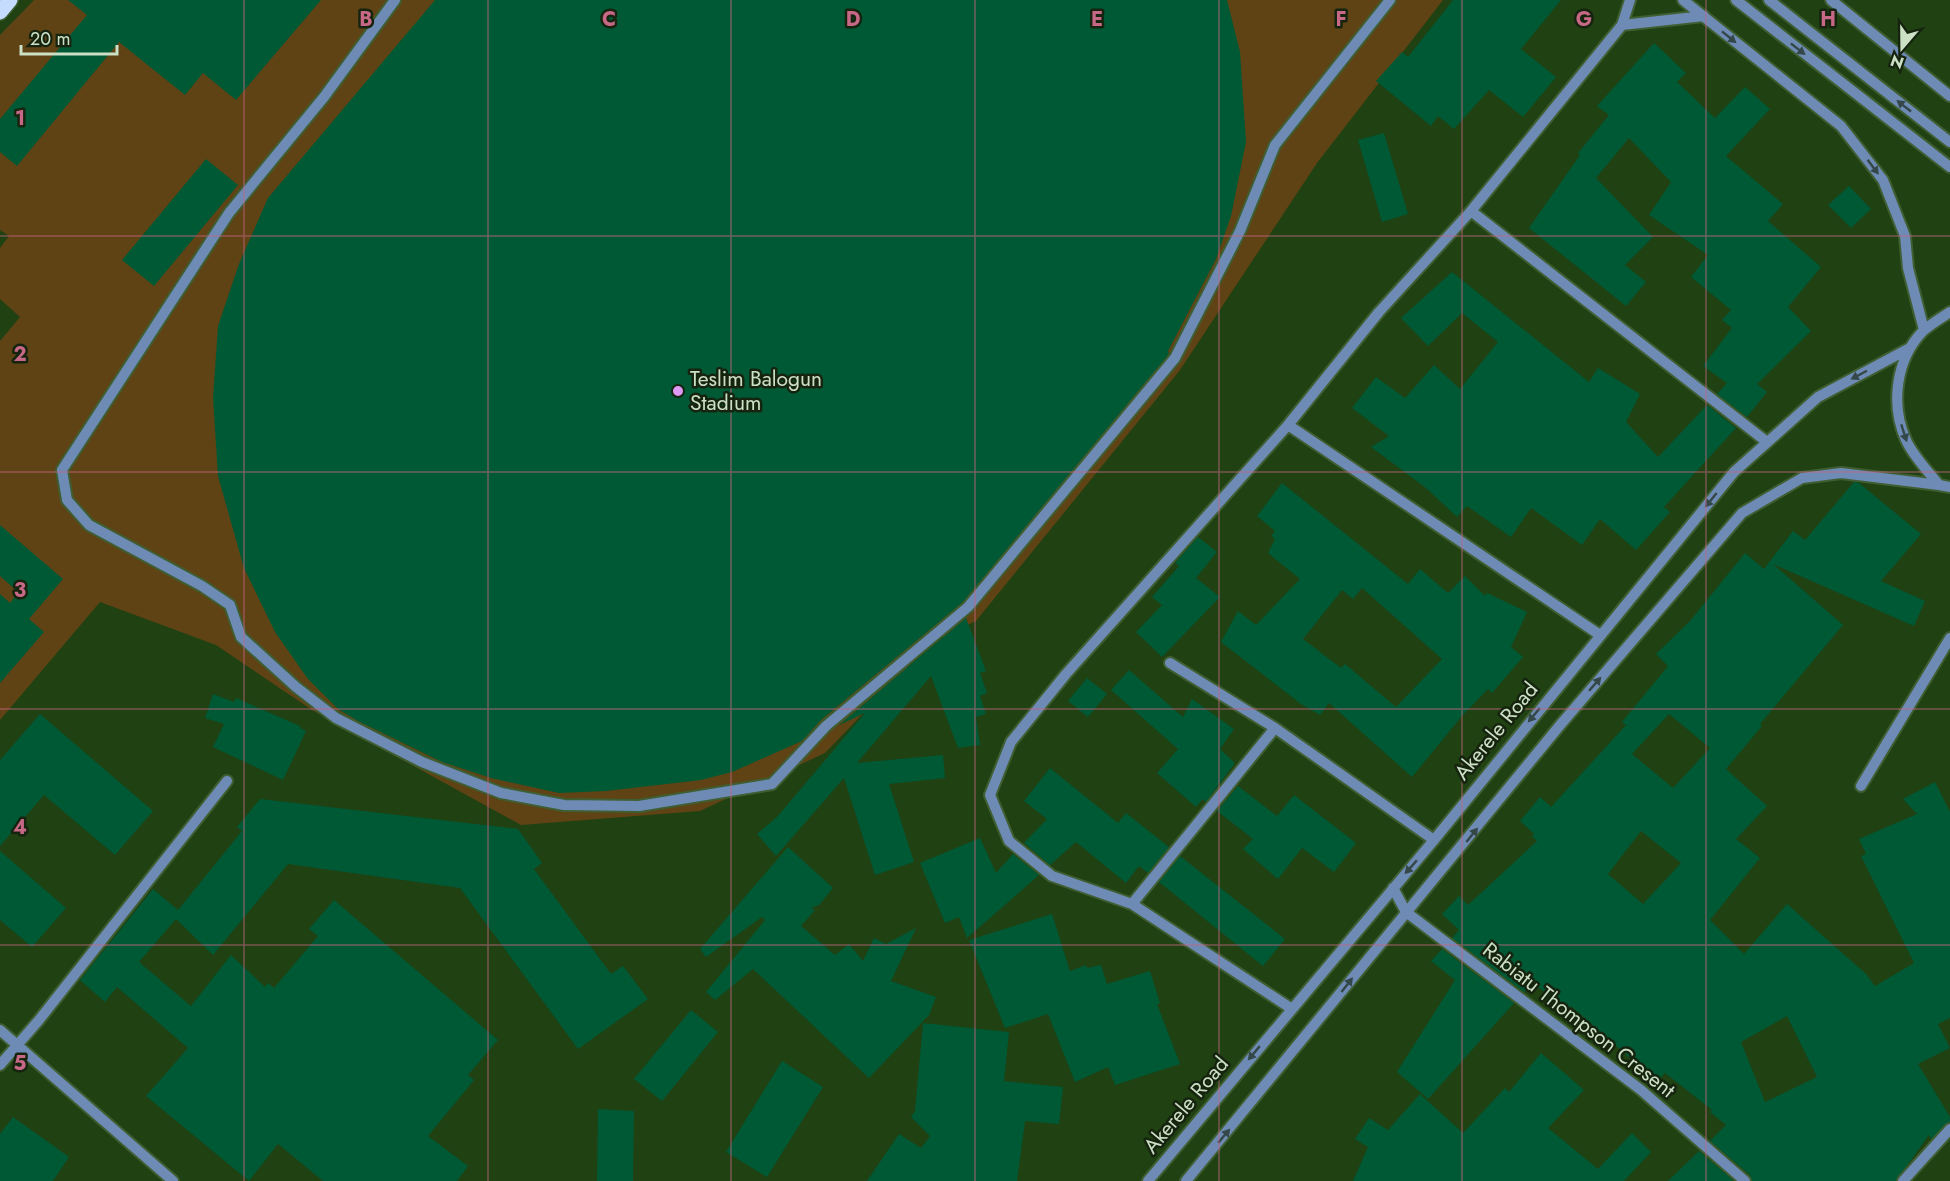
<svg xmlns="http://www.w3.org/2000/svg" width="1950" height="1181" font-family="Jost,sans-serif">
	<rect width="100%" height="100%" fill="#204112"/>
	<path fill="#5f4314" d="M 34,0 L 1443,0 L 1317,163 L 1180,370 L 976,621 L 932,642 L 825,753 L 700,811 L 521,825 L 312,710 L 216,645 L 100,602 L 0,720 L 0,341 L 20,317 L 0,299 L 0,248 L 9,236 L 0,230 L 0,35 Z"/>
	<path fill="#005935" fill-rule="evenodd" d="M 68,0 L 321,0 L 236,100 L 203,73 L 185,95 L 119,42 L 17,166 L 0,152 L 0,119 L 87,15 Z
		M 435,0 L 1227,0 L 1240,52 L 1246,142 L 1231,216 L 1216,259 L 1168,351 L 1169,354 L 963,602 L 821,720 L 802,741 L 732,772 L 701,780 L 606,791 L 559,793 L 491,778 L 442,762 L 358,721 L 338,709 L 308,679 L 275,632 L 244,568 L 218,476 L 213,398 L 218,326 L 239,264 L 268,198 Z
		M 1453,0 L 1561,0 L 1521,49 L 1556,77 L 1523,117 L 1489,90 L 1454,129 L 1438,116 L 1431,126 L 1376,81 L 1402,52 L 1408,57 Z
		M 1654,43 L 1686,73 L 1677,82 L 1715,118 L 1745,87 L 1770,109 L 1726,156 L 1783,204 L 1768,221 L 1821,267 L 1788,307 L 1811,331 L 1757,384 L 1767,392 L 1747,417 L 1717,394 L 1727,383 L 1703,366 L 1732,328 L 1722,320 L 1731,310 L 1691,277 L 1708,255 L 1649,215 L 1671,182 L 1629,138 L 1596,178 L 1653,237 L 1625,265 L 1646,282 L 1626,306 L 1529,228 L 1580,155 L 1578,153 L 1609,115 L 1597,106 Z
		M 1384,133 L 1408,214 L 1382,222 L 1358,140 Z
		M 206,159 L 238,185 L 154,286 L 122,260 Z
		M 1849,186 L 1871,209 L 1851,228 L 1828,205 Z
		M 1452,272 L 1589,382 L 1598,368 L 1640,394 L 1626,422 L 1658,457 L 1707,405 L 1736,428 L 1664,507 L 1670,512 L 1636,550 L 1600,519 L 1582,545 L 1531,508 L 1511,537 L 1467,506 L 1457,517 L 1426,488 L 1371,447 L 1389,436 L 1352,408 L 1376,377 L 1405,398 L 1434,365 L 1460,389 L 1498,342 L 1462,313 L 1428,346 L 1401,318 Z
		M 1854,482 L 1859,483 L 1921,534 L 1881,581 L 1925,601 L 1914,626 L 1773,564 L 1843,625 L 1760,724 L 1762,726 L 1726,769 L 1767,806 L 1736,839 L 1760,858 L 1710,920 L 1744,954 L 1787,904 L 1866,974 L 1875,986 L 1914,963 L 1861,856 L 1866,854 L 1859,839 L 1917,814 L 1903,799 L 1935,782 L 1950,812 L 1950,1018 L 1938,1024 L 1950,1048 L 1918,1064 L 1950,1117 L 1950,1122 L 1931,1139 L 1929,1135 L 1896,1181 L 1752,1181 L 1750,1175 L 1710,1141 L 1726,1125 L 1710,1112 L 1712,1110 L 1665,1073 L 1657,1082 L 1571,1006 L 1569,1009 L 1532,983 L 1524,992 L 1452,938 L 1459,930 L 1442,914 L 1459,896 L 1468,905 L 1537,841 L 1532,836 L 1534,834 L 1520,821 L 1540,797 L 1551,807 L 1626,725 L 1622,722 L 1668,666 L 1656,654 L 1690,621 L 1745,553 L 1764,569 L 1793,531 L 1805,540 ZM 1669,714 L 1710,748 L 1673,788 L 1632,754 ZM 1641,831 L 1681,863 L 1643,904 L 1608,874 ZM 1787,1016 L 1817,1077 L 1765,1102 L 1741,1042 Z
		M 1282,483 L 1408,584 L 1420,569 L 1448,593 L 1465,576 L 1485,596 L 1487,593 L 1527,612 L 1511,647 L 1523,657 L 1492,693 L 1488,689 L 1462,716 L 1412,777 L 1329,703 L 1320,715 L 1301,704 L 1221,642 L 1238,611 L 1256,625 L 1300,579 L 1268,553 L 1275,539 L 1271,536 L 1275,531 L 1257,516 ZM 1362,588 L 1442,659 L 1396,707 L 1345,664 L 1341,668 L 1303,639 L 1342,590 L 1353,599 Z
		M 0,525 L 63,579 L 29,619 L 44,632 L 0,683 L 0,594 L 10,603 L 18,592 L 0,576 Z
		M 1198,537 L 1217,552 L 1196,578 L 1220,597 L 1162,657 L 1136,632 L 1162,605 L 1152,597 L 1179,566 L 1175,563 Z
		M 966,618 L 986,671 L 980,673 L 987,693 L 980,696 L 986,714 L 976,717 L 980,745 L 958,748 L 931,676 L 857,763 L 943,755 L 945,778 L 889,784 L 914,862 L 875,875 L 844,778 L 776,856 L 757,834 L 777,817 L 865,713 L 839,725 Z
		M 1129,670 L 1183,717 L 1192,699 L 1234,729 L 1220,749 L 1235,763 L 1206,802 L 1203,799 L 1196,807 L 1157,773 L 1178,749 L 1111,690 Z
		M 1087,678 L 1107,694 L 1088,717 L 1068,701 Z
		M 213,694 L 234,702 L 236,698 L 300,726 L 300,728 L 306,731 L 283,780 L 213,747 L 224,724 L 205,718 Z
		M 40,714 L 153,811 L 115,855 L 44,795 L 0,846 L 0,760 Z
		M 1050,768 L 1118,823 L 1126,813 L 1169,847 L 1148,873 L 1139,866 L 1126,883 L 1076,842 L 1050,865 L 1024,843 L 1047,819 L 1024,801 Z
		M 1238,786 L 1277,816 L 1294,795 L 1356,843 L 1334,872 L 1302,848 L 1278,879 L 1243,849 L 1253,839 L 1217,811 Z
		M 260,799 L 518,829 L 542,863 L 534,869 L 611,974 L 623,966 L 648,999 L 578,1049 L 460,888 L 288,864 L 213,955 L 176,919 L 139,962 L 191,1006 L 231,955 L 265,987 L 268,983 L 274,988 L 318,936 L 309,929 L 334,900 L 498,1040 L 468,1075 L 474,1080 L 428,1136 L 468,1166 L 457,1181 L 323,1181 L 278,1144 L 249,1181 L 146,1096 L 188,1048 L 117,987 L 105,1002 L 80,980 L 153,889 L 178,910 L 242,831 L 237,827 Z
		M 980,838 L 996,873 L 1013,854 L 1039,875 L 967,938 L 959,917 L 945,923 L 920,863 Z
		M 788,847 L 833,888 L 819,905 L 811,908 L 815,910 L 801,926 L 835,955 L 849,944 L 863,961 L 874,938 L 886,944 L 916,928 L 891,981 L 936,997 L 929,1015 L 869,1078 L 753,969 L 715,1000 L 706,992 L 765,920 L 762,917 L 706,957 L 700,949 Z
		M 0,851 L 66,908 L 32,947 L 0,920 Z
		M 1180,856 L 1285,939 L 1263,966 L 1159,882 Z
		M 1052,914 L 1070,971 L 1086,965 L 1087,968 L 1101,965 L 1107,984 L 1150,971 L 1160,1003 L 1157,1004 L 1180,1064 L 1115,1085 L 1108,1067 L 1075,1082 L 1048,1014 L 1005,1028 L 969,940 Z
		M 1442,949 L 1514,1003 L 1428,1099 L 1397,1072 L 1455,980 L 1431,961 Z
		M 691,1010 L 718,1032 L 662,1101 L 634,1079 Z
		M 923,1023 L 1009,1032 L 1004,1081 L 1063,1087 L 1059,1124 L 1025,1121 L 1017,1181 L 867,1181 L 899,1134 L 921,1148 L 930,1136 L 911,1117 L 915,1111 Z
		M 1541,1053 L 1584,1090 L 1548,1128 L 1598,1169 L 1632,1133 L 1651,1152 L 1624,1181 L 1353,1181 L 1368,1147 L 1355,1139 L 1369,1118 L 1388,1130 L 1420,1094 L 1463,1133 L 1505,1088 L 1509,1092 Z
		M 782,1061 L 823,1087 L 767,1177 L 726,1152 Z
		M 598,1109 L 634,1111 L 633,1181 L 597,1181 Z
		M 13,1117 L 69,1157 L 53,1181 L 0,1181 L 0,1134 Z
		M 1699,1151 L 1734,1181 L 1668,1181 Z"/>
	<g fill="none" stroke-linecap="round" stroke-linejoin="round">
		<g stroke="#3f5e32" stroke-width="14">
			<path id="minor" d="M 395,0 L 324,97 L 229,213 L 62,470 L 67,500 L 89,525 L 202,586 L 230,605 L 241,637 L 296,687 L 336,718 L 422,762 L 501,793 L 564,805 L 639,806 L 772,784 L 826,726 L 968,607 L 1175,358 L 1240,231 L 1275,145 L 1390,0
				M 1683,0 L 1841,126 L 1883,180 L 1905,236 L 1908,268 L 1924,330
				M 1736,0 L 1950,167
				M 1769,0 L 1950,142
				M 1831,0 L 1950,96
				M 1622,25 L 1704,16
				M 1471,211 L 1767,442
				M 1950,312 C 1941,318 1931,324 1923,331 C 1896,359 1890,404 1906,440 C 1913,456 1928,471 1939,485 L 1950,487
				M 1288,425 L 1600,635
				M 1170,663 L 1275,728 L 1434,840
				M 1861,786 L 1950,638
				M 1393,888 L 1406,912 L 1641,1090 L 1745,1181
				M 1132,904 L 1275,728
				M 1292,1009 L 1132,904 L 1052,876 L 1009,841 L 990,795 L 1011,742 L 1066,674 L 1288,425 L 1379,312 L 1471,211 L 1622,25 L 1630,0
				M 0,1030 L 173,1181
				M 0,1065 L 39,1020 L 227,781
				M 1148,1181 L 1434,840 L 1734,472 L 1818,397 L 1910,348
				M 1186,1181 L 1561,724 L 1742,513 L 1802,478 L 1841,473 L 1939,485
				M 1903,1181 L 1950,1129"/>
		</g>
		<g stroke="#3f5e32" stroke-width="18">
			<path id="major" d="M 0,12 L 10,0"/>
		</g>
		<use href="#minor" stroke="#6e8bb5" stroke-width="10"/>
		<use href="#major" stroke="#c5dcff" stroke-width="15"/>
	</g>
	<defs><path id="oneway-solid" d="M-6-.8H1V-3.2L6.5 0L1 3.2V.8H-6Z" transform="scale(1.5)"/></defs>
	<g fill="#344749">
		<use href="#oneway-solid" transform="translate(1729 37) rotate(39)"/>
		<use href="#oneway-solid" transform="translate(1798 49) rotate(38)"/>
		<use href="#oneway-solid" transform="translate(1904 106) rotate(-142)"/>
		<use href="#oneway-solid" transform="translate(1873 167) rotate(53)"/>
		<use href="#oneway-solid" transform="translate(1859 375) rotate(152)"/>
		<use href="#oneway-solid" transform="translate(1904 433) rotate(72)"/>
		<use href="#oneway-solid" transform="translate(1711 500) rotate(129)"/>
		<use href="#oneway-solid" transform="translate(1595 684) rotate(-49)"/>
		<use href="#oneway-solid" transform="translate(1534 715) rotate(130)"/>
		<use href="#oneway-solid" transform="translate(1472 835) rotate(-51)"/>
		<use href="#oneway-solid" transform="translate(1411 867) rotate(131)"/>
		<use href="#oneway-solid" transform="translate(1347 985) rotate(-52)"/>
		<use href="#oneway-solid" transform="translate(1254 1053) rotate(130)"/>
		<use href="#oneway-solid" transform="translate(1224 1136) rotate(-50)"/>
	</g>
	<path fill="none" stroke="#c66886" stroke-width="1.5" stroke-opacity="0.55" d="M 244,0 L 244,1181M 488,0 L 488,1181M 731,0 L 731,1181M 975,0 L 975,1181M 1219,0 L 1219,1181M 1462,0 L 1462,1181M 1706,0 L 1706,1181M 0,236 L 1950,236M 0,472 L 1950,472M 0,709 L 1950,709M 0,945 L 1950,945"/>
	<circle fill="#dd99f3" stroke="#15230f" stroke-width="2" cx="678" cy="391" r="6"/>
	<g text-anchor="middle" stroke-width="5" stroke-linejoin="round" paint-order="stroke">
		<g font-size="21" fill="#cce0c6" stroke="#15230f" text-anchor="start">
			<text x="690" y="386">Teslim Balogun<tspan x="690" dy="24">Stadium</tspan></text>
		</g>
		<g font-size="21" fill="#cce0c6" stroke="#15230f">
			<text transform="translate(1496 731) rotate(-51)" y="7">Akerele Road</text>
			<text transform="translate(1579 1020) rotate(38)" y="7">Rabiatu Thompson Cresent</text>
			<text transform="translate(1186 1105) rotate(-50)" y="7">Akerele Road</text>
		</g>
	</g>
	<g font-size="20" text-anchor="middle" font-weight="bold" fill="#c66886" stroke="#15230f" stroke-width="5" stroke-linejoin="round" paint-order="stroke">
		<text x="366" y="26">B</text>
		<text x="609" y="26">C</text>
		<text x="853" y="26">D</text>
		<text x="1097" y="26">E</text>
		<text x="1341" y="26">F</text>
		<text x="1584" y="26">G</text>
		<text x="1828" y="26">H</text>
		<text x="20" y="125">1</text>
		<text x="20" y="361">2</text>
		<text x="20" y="597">3</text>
		<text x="20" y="834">4</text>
		<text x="20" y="1070">5</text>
	</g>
	<g transform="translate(1902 48) rotate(200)" stroke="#15230f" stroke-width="4.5" paint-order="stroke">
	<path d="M0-4.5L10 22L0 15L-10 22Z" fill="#cce0c6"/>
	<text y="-9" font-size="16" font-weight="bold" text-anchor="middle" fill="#cce0c6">N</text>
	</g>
	<path d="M21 45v9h96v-9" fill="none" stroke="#cce0c6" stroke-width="3"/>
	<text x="30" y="45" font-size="18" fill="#cce0c6" stroke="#15230f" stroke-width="4.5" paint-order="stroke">20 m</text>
</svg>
